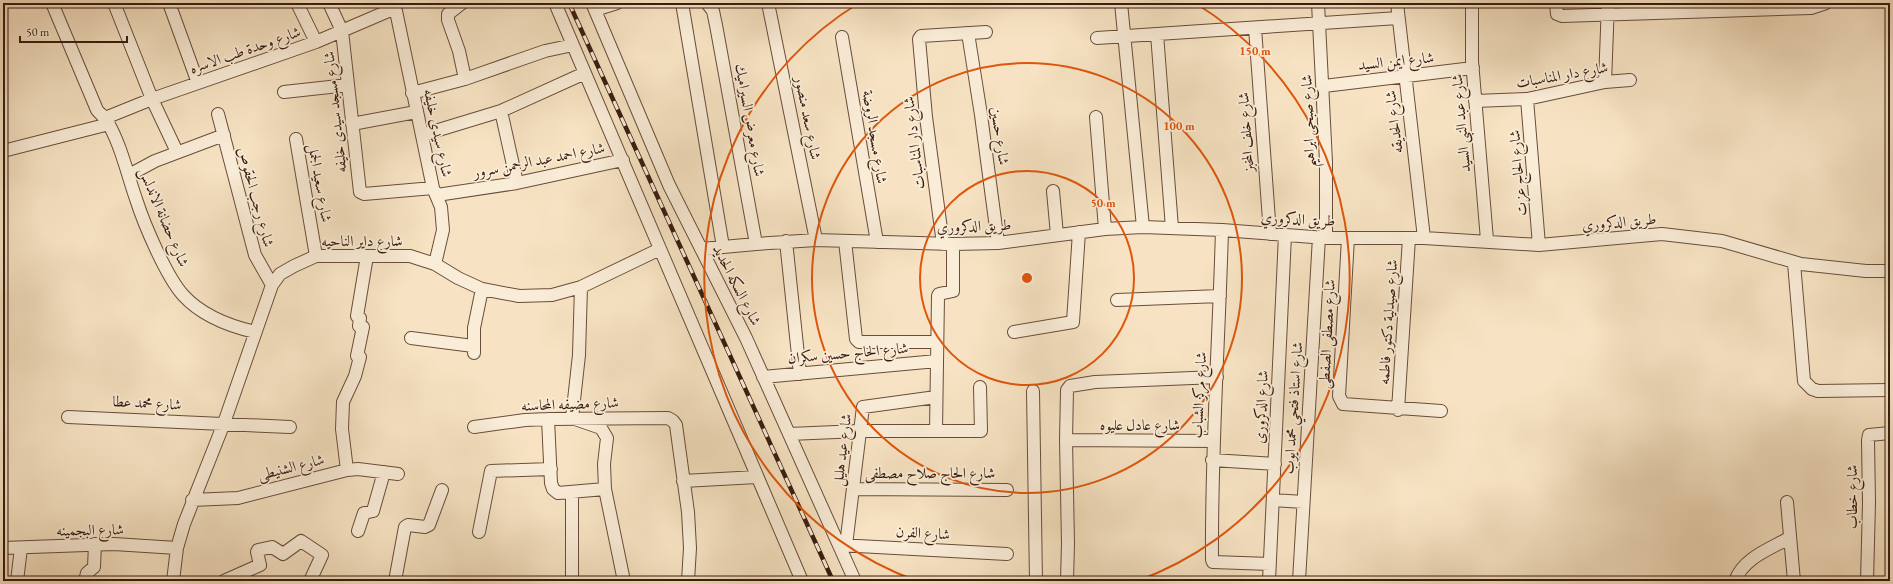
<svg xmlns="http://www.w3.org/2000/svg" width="1893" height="584" font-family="'EB Garamond',Amiri,serif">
	<rect width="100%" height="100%" fill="#f7e3c3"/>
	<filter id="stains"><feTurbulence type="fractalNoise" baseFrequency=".005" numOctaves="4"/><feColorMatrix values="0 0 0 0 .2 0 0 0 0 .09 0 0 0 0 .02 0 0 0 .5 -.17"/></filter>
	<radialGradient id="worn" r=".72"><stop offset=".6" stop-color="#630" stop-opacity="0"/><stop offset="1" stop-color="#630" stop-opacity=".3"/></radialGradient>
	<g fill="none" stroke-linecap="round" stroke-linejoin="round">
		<g stroke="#684d3c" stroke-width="14">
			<path id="street" d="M 52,3 L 97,110 C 100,114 105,117 107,121 C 121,145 127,173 136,199 C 144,224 166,276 183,295 C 201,315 229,326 255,332
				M 114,3 L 152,99 L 177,152
				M 169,3 L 198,83
				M 297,3 L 316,42
				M 329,3 L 342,31 L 360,192 L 364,194 L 433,188
				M 391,3 L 396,11 L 433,188 L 441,207 L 443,230 L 435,264
				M 462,3 L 448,14 L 448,20 L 459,51 L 465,79
				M 555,3 L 802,581
				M 592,3 L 669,185 L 746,338 L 855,581
				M 682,3 L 723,247
				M 707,3 L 713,11 L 716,25 L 756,244
				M 768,3 L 816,240
				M 1121,3 L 1143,227
				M 1318,3 L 1326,162 L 1326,238
				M 1397,3 L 1424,238
				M 1472,3 L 1472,61 L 1487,240
				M 1556,3 L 1557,14 L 1562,16 L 1811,8 L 1826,3
				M 595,10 L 617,3
				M 1255,28 L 1270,234
				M 968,33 L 981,115 L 998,243
				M 1157,34 L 1172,228
				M 842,37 L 877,242
				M 1097,38 L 1398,18
				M 1605,82 L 1608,3
				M 1324,86 L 1473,68
				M 284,92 L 348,85
				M 412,93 L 465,79 L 545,51 L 573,45
				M 1527,99 L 1539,245
				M 1475,101 L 1527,99 L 1605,82 L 1630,80
				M 501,111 L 517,183
				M 218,114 L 255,255 L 272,285
				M 1096,117 L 1105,229
				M 105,118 L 152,99 L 316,42 L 393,9
				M 352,124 L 416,112
				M 422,135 L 501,111 L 585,73
				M 296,139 L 316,256
				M 3,151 L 109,124
				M 129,175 L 155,161 L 224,135
				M 1053,191 L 1057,235
				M 437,195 L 517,183 L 623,160
				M 1222,230 C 1219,340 1211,450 1212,560 L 1213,562 L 1270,564
				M 1348,238 L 1339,396 L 1343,404 L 1441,411
				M 786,241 L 800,374
				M 845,241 L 856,339 L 859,342 L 937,342
				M 943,244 L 926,117 L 919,39 L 921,36 L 986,32
				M 701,249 L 756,244 L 816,240 L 953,244 L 998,243 L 1105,229 L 1143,227 L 1222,230 L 1326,238 L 1424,238 L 1539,245 L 1662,234 L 1722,241 L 1801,264 L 1866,271 L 1890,271
				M 1794,263 L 1804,381 L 1812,389 L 1818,391 L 1890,390
				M 581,287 L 579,355 L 572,418 L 601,428 L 607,438 L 604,464 L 605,489 L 624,581
				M 1117,300 L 1220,296
				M 1014,332 L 1073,322 L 1079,232
				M 411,338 L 473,346
				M 474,353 L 474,328 L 482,289
				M 763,377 L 937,361
				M 1033,391 L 1036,581
				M 1398,410 L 1409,238
				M 68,417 L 290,427
				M 548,419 L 551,483 L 553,489 L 558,493 L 605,489
				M 474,427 L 525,420 L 548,419 L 668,418 L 673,421 L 676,425 L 688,512 L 690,548 L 688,581
				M 936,430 L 938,296 L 939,294 L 953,291 L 953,244
				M 789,434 L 860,431 L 981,431 L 980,387
				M 1066,440 L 1213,441
				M 1212,460 L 1275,464
				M 347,470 L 342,429 L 343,402 L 355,376 L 360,357 L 357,356 L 363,327 L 359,326 L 360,318 L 357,316 L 367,256
				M 683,481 L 757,477
				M 853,489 L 1007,490
				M 572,492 L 572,581
				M 192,500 L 238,498 L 347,470 L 358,469 L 398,474
				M 1273,500 L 1303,502
				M 1787,502 L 1794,581
				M 358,531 L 364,513 L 373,511 L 384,472
				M 479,532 L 491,471 L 551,469
				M 839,545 L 1007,554
				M 846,545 L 863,407 L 936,397
				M 3,548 L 114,544 L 177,548
				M 17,581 L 21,548
				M 85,581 L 87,573 L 94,567 L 95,544
				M 173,581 L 177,548 L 184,524 L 224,423 L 272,285 L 280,274 L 294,266 L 316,256 L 410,256 L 435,264 L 458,278 L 482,289 L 519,296 L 552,295 L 581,287 L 660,249
				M 224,581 L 260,565 L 257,552 L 258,550 L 272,547 L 283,554 L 301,541 L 322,555 L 310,581
				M 395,581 L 405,527 L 408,525 L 425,527 L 429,525 L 442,490
				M 1067,581 L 1068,543 L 1066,440 L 1067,390 L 1070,386 L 1095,382 L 1217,377
				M 1269,581 L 1285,235
				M 1299,581 L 1319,237
				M 1735,581 C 1743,558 1770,549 1789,538
				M 1867,581 L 1869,503 L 1868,440 L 1869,435 L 1890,433"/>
		</g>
		<use href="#street" stroke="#faedd8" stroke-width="12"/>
		<g stroke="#381b0f" stroke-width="4.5">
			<path id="rail" d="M 569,3 L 833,581"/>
		</g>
		<use href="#rail" stroke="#faedd8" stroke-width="3" stroke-dasharray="9" stroke-linecap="butt"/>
	</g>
	<g fill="none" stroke="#df560c" stroke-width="2">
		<circle cx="1027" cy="278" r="107"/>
		<circle cx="1027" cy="278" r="215"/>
		<path d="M917 581A322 322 0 0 1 859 3M1195 3A322 322 0 0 1 1137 581"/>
	</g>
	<g text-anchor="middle" stroke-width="3.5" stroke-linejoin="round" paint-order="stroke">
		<g font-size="15" fill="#381b0f" stroke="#faedd8">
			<text transform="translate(245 50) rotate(-19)" y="5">شارع وحدة طب الاسره</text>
			<text transform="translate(1396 61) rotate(-6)" y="5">شارع ايمن السيد</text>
			<text transform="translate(1562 75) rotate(-10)" y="5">شارع دار المناسبات</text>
			<text transform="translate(335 112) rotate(-96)" y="5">شارع مسجد سيدى خليفه</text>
			<text transform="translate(808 118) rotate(79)" y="5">شارع سعد منصور</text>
			<text transform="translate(750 120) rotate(80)" y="5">شارع معرض السيراميك</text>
			<text transform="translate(1308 121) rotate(-92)" y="5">شارع صبحى ابراهيم</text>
			<text transform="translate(1394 122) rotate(-97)" y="5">شارع الحديقه</text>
			<text transform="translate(1461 123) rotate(-95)" y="5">شارع عبد النبى السيد</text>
			<text transform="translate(1246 132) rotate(-94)" y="5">شارع خلف المخبز</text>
			<text transform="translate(438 133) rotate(78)" y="5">شارع سيدى خليفه</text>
			<text transform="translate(1000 136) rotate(82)" y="5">شارع حسين</text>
			<text transform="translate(875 137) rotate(81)" y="5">شارع مسجد الروضة</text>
			<text transform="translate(914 143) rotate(-97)" y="5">شارع دار المناسبات</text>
			<text transform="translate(539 160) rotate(-11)" y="5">شارع احمد عبد الرحمن سرور</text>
			<text transform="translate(1518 173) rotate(-95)" y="5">شارع الحاج عزت</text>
			<text transform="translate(320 183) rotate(80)" y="5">شارع سعيد الجمل</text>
			<text transform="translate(256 197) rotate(75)" y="5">شارع رجب الحقوص</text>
			<text transform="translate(164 217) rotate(67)" y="5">شارع حضانة الاندلس</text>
			<text transform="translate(1298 219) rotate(3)" y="5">طريق الدكروري</text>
			<text transform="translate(1619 222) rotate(-5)" y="5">طريق الدكروري</text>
			<text transform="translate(974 226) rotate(-2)" y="5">طريق الدكروري</text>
			<text x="362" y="246">شارع داير الناحيه</text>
			<text transform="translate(737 285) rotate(63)" y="5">شارع السكه الحديد</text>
			<text transform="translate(1388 322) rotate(-86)" y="5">شارع صيدلية دكتور فاطمه</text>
			<text transform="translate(1327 334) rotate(-87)" y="5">شارع مصطفى الصفطى</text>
			<text transform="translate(848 353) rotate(-5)" y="5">شارع الحاج حسين سكران</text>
			<text transform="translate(1199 395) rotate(-87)" y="5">شارع مركز الشباب</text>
			<text transform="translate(147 403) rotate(3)" y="5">شارع محمد عطا</text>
			<text transform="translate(570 404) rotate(-2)" y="5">شارع مضيفه المحاسنه</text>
			<text transform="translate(1261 407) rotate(-87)" y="5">شارع الدكرورى</text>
			<text transform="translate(1293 408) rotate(-86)" y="5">شارع استاذ فتحي محمد ايوب</text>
			<text x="1140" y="430">شارع عادل عليوه</text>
			<text transform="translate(842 450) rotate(-83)" y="5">شارع عيد هليل</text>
			<text transform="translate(291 467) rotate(-14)" y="5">شارع الشنيطى</text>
			<text x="930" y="478">شارع الحاج صلاح مصطفى</text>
			<text transform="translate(1852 497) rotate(-90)" y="5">شارع خطاب</text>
			<text transform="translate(90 530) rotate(-1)" y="5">شارع البجمينه</text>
			<text transform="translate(923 533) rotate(3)" y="5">شارع الفرن</text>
		</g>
	</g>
	<circle cx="1027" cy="278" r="6" fill="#df560c" stroke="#faedd8" stroke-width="2"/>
	<g font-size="12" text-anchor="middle" font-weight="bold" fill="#df560c" stroke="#faedd8" stroke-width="3.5" stroke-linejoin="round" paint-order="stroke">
		<text x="1255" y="55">150 m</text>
		<text x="1179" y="130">100 m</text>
		<text x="1103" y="207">50 m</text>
	</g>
	<rect width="1893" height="584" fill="none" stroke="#f7e3c3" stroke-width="16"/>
	<rect x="4" y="4" width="1885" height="576" fill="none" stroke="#381b0f" stroke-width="2"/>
	<rect x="8" y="8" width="1877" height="568" fill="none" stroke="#381b0f"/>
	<path d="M20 36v6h107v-6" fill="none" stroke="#381b0f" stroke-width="2"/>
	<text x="26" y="36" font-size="12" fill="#381b0f" stroke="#faedd8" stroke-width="3" paint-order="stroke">50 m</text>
	<rect width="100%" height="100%" filter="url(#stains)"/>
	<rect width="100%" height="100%" fill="url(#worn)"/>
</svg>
